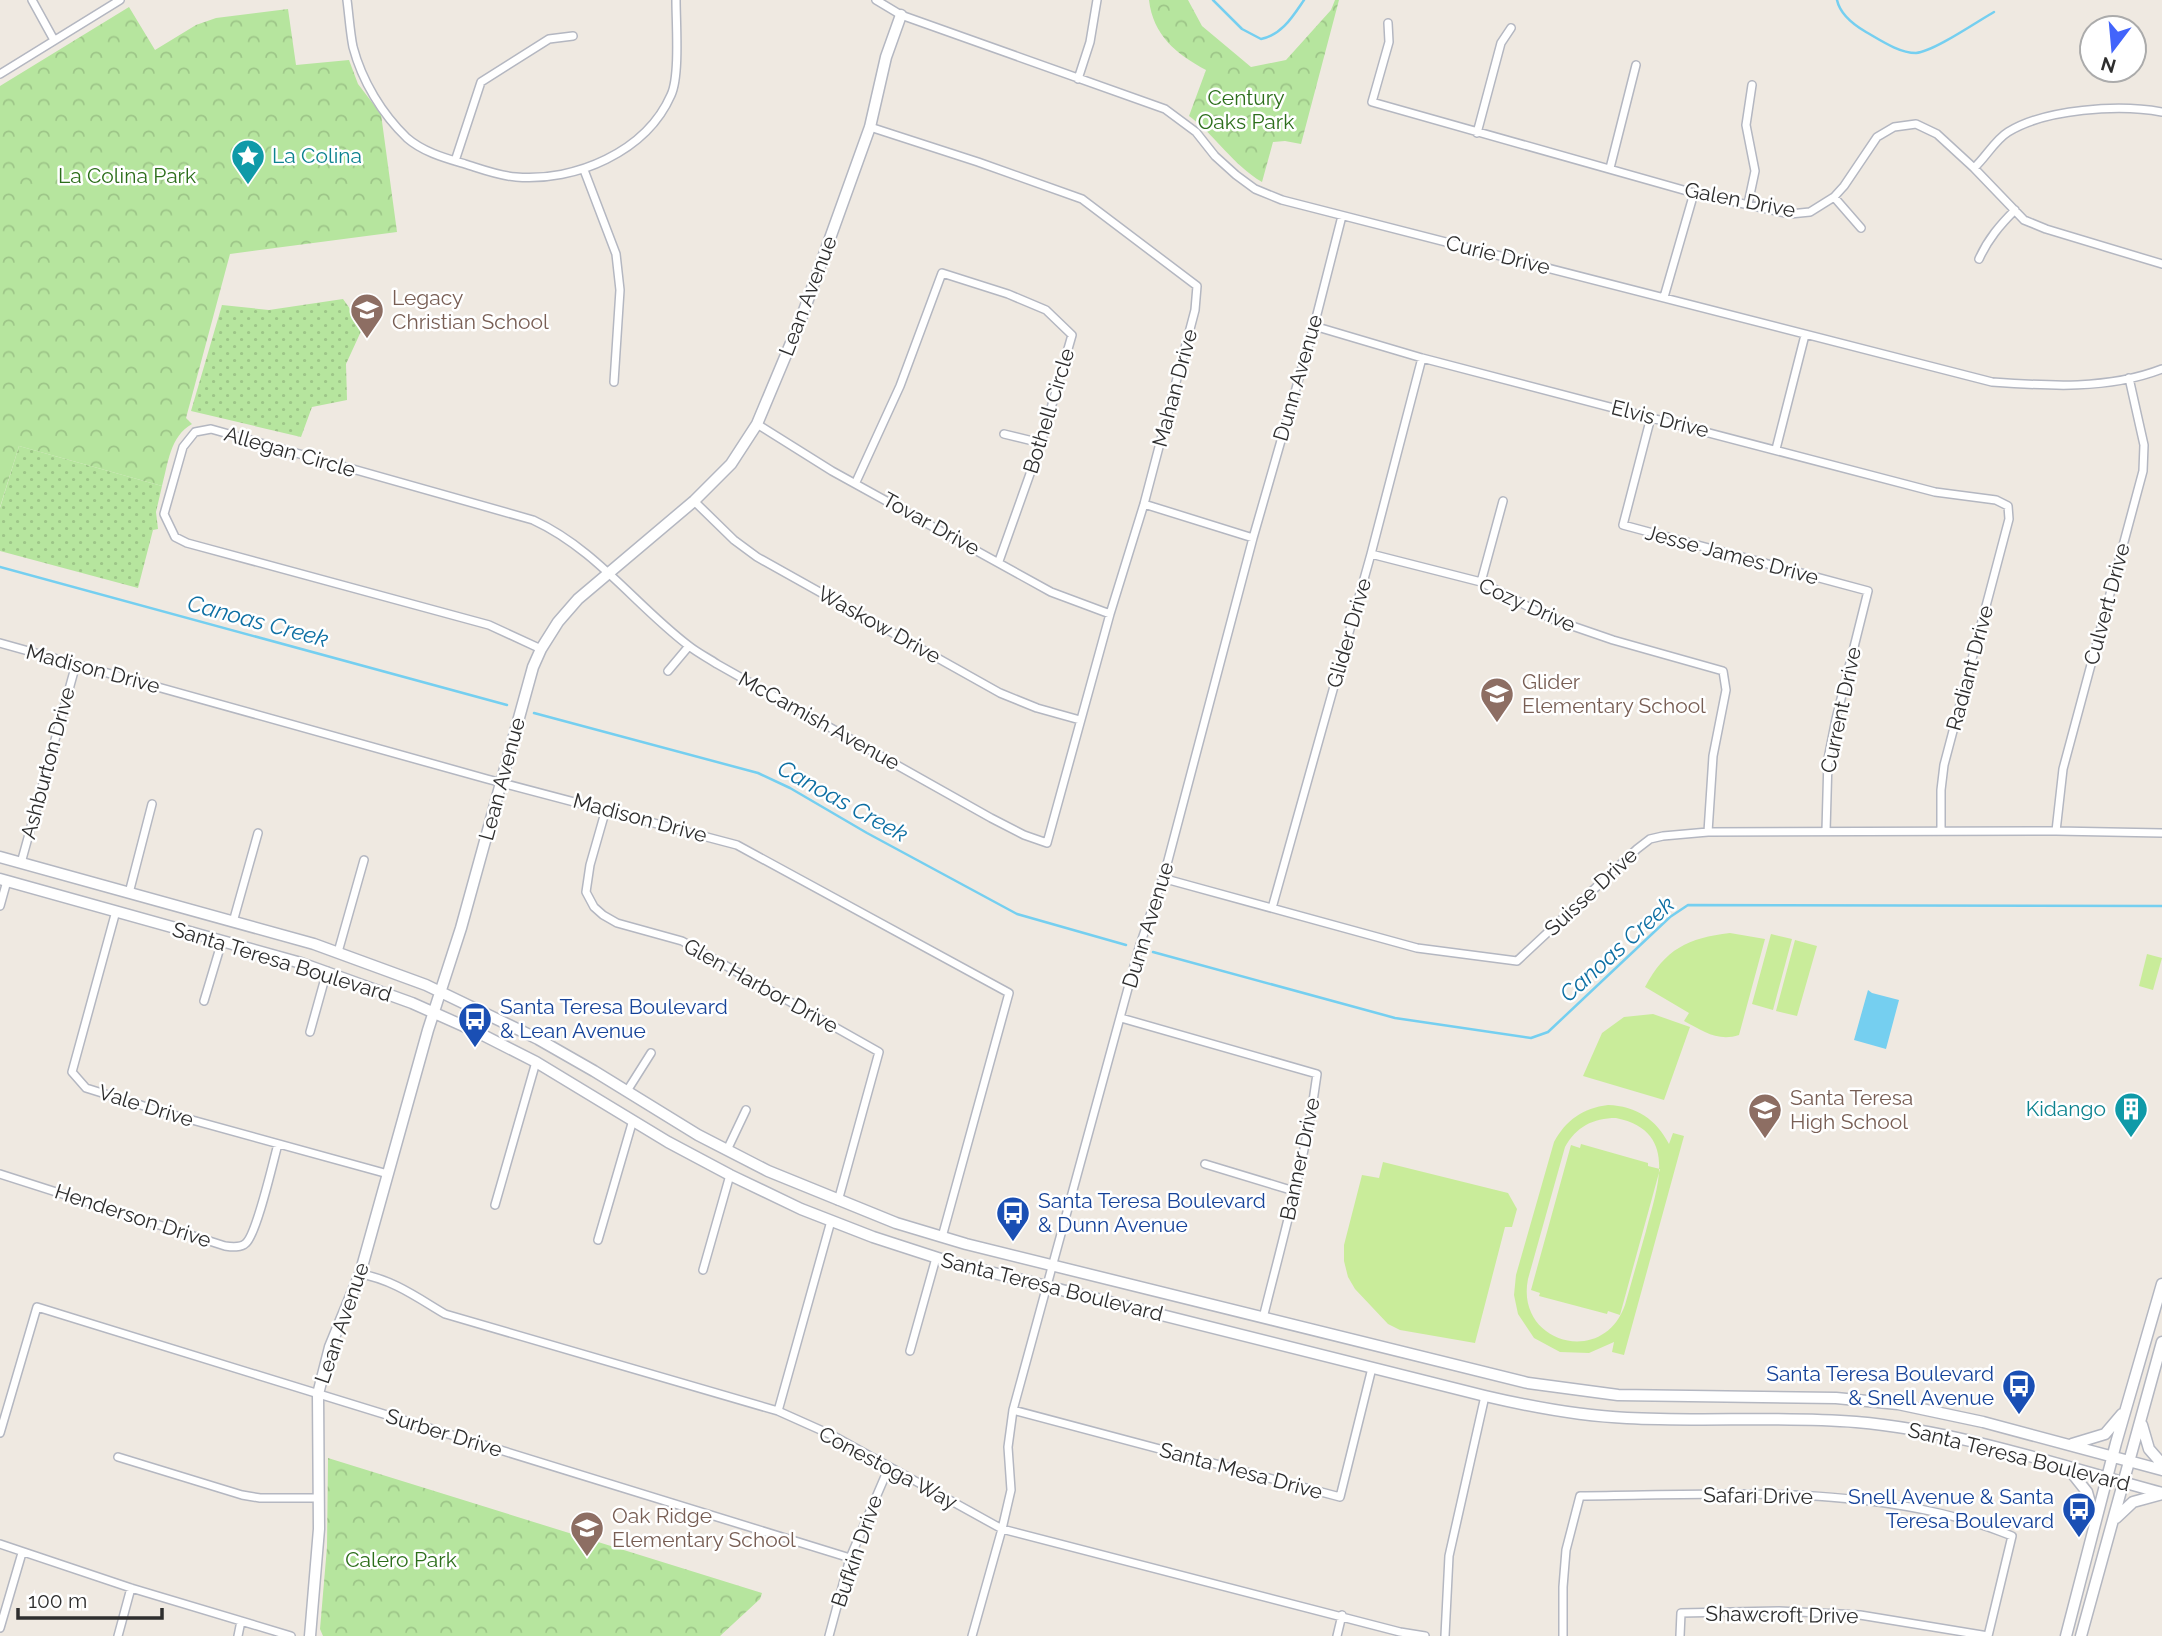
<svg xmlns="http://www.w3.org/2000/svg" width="2162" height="1636" font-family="Raleway,sans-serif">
	<defs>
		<pattern id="grass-dots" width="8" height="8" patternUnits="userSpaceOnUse" patternTransform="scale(1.75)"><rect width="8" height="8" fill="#b6e59e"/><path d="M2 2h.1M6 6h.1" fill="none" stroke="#9dc588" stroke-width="1.8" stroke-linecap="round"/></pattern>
		<pattern id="park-crowns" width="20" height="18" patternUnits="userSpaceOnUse" patternTransform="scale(1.75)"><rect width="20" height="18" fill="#b6e59e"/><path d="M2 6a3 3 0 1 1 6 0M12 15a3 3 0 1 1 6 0" fill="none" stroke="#9dc588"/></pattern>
	</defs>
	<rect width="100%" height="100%" fill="#efe9e1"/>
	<path fill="url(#grass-dots)" d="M 343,299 L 363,327 L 346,364 L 347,400 L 312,407 L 301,437 L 191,411 L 222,305 L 269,310 Z
		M 19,446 L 162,486 L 156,512 L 158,529 L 153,530 L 138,588 L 0,551 L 0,508 Z"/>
	<path fill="url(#park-crowns)" d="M 1149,0 L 1188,0 L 1202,26 L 1251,67 L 1286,60 L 1331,10 L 1335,0 L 1339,0 L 1301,144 L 1285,141 L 1273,142 L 1262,182 C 1233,165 1216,136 1189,116 L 1206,70 C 1176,54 1153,35 1149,0 Z
		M 129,7 L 155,50 L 196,25 L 216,18 L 288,9 L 296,65 L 349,60 L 358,84 L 381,114 L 397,232 L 230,254 L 186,418 L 192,424 C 170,436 168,464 162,486 L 19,446 L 0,507 L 0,86 Z
		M 328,1458 L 762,1593 L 760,1599 L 720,1636 L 323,1636 L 320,1629 L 327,1547 Z"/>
	<path fill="#c9ec9a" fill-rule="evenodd" d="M 1730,933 L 1765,939 L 1739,1035 C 1718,1042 1703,1031 1684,1021 L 1689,1013 L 1645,987 C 1665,949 1688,938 1730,933 Z
		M 1771,934 L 1792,939 L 1773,1010 L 1752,1004 Z
		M 1795,940 L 1817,946 L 1797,1016 L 1776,1011 Z
		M 2147,954 L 2162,958 L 2153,990 L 2139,986 Z
		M 1653,1014 L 1690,1027 L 1664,1100 L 1583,1076 L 1602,1033 L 1624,1017 Z
		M 1608,1105 C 1636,1106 1656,1119 1669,1144 L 1673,1133 L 1684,1136 L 1624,1355 L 1612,1352 L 1614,1342 L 1589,1353 L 1560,1352 L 1534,1338 L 1518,1314 L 1514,1295 L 1516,1275 L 1554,1142 C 1566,1120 1583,1108 1608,1105 ZM 1616,1118 C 1680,1131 1657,1188 1646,1231 C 1639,1256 1632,1280 1625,1305 C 1603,1368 1515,1343 1528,1279 L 1565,1147 C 1576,1127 1593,1118 1616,1118 Z
		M 1581,1144 L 1648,1163 L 1648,1166 L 1660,1169 L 1620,1315 L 1608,1311 L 1607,1314 L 1539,1296 L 1540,1293 L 1531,1290 L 1571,1145 L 1580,1148 Z
		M 1383,1162 L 1508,1193 L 1517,1209 L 1512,1227 L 1505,1227 L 1475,1343 L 1400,1330 L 1388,1324 L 1355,1289 L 1348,1277 L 1344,1261 L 1344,1245 L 1362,1175 L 1379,1178 Z"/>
	<path fill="#75cff0" d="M 1868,990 L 1872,993 L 1899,1000 L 1886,1049 L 1854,1040 Z"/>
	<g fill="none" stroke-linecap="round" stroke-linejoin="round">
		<path stroke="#75cff0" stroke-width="2.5" d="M 1213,0 L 1242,29 L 1261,39 C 1282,35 1293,16 1304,0
			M 1837,0 C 1840,14 1854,25 1866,32 C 1880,40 1899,53 1916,53 C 1933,52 1978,21 1994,12
			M 0,567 L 507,705
			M 534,713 L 758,773 L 790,788 L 867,833 L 1017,914 L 1126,945
			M 1153,952 L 1395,1018 L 1531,1038 L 1548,1032 L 1670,917 L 1688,905 L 2162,906"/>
		<g stroke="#b4b7c1" stroke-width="10">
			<path id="street" d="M 32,0 L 54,40
				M 347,0 C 349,15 350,32 353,47 C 362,81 382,114 407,138 C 423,152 445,158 465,164 C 481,169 499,176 516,177 C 575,182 646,152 671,95 C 680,76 676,23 676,0
				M 876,0 L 901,15 L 1165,109 L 1196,132 L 1215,156 L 1236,175 L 1255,189 L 1282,200 L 1992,382 C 2048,386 2108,390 2162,369
				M 1388,23 L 1389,42 L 1372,102 L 1694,193 L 1790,214 L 1810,212 L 1834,197 L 1844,186 L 1877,137 L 1894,127 L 1916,124 L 1937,134 L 1974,168 L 2024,220 L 2046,229 L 2162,264
				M 0,74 L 120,0
				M 1078,79 L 1090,42 L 1097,0
				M 1477,133 L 1501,43 L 1511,28
				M 455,161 L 481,82 L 549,39 L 573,36
				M 1610,168 L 1636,65
				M 1974,168 C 1986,157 1995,140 2008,132 C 2045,109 2119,104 2162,112
				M 584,170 L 616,254 L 620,290 L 614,382
				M 1834,197 L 1861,228
				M 1748,204 L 1755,171 L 1746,125 L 1752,85
				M 1979,259 C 1988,239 2000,225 2015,210
				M 1664,297 L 1694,193
				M 1314,326 L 1422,358 L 1935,492 L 1996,500 L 2008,506 L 2009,519 L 1944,765 L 1941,790 L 1941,831
				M 1651,417 L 1623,525 L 1868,591 L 1836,719 L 1828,759 L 1826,831
				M 757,424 L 832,471 L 1051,592 L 1110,614
				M 1004,434 L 1041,443
				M 1776,449 L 1805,335
				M 856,482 L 900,386 L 942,273 L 1008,294 L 1046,310 L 1072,335 L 1041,443 L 999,561
				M 694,501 L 734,540 L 757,557 L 1000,693 L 1037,708 L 1080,720
				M 1144,504 L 1253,538
				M 1371,554 L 1481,582 L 1552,619 L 1613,640 L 1723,671 L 1726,690 L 1713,756 L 1708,832
				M 1481,582 L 1503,501
				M 0,643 L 487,779 L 737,845 L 1009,993 L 942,1237
				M 541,649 L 489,625 L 187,543 L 175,537 L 164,514 L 183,447 L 195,432 L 211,429 L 533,520 C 596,549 635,605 689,646 C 698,653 708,658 717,664 L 991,818 L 1024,835 L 1047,843 L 1110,614 L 1144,504 L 1195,310 L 1197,286 L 1082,199 L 978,162 L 870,127
				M 668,671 L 689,646
				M 606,809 L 590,865 L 586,892 L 594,907 L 603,915 L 617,923 L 682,941 L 879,1052 L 838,1201
				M 2056,831 L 2063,769 L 2143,471 L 2144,445 L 2129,378
				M 21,863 L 76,664
				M 1162,878 L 1417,948 L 1517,961 L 1637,849 L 1650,839 L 1663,836 L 1708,832 L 2056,831 L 2162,833
				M 129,893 L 152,804
				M 0,906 L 7,881
				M 1272,908 L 1371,554 L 1422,358
				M 116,911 L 72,1072 L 86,1088 L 163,1112 L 388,1174
				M 233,922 L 258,833
				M 338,952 L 364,860
				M 204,1001 L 222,941
				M 1121,1018 L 1317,1074 C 1306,1157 1283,1238 1263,1318
				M 310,1032 L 327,971
				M 627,1091 L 651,1053
				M 727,1150 L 746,1110
				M 1205,1164 L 1294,1191
				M 0,1174 L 225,1246 C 232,1247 241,1248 246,1243 C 257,1233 273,1162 278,1144
				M 495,1205 L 536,1062
				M 598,1240 L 633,1120
				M 703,1270 L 730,1175
				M 360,1274 C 392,1279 418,1298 445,1314 L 778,1411 L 834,1436 L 1002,1529 L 1400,1632 L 1425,1636
				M 910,1351 L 936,1258
				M 1013,1410 L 1340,1497 L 1372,1368
				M 778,1411 L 831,1221
				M 0,1433 L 37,1307 L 850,1558
				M 118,1457 L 242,1495 L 260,1498 L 318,1498
				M 0,1544 L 131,1588 L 291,1636
				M 0,1628 L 22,1553
				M 118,1636 L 131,1588
				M 238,1636 L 241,1621
				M 829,1636 L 850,1558 L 889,1467
				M 972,1636 L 1002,1529 L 1011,1490 L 1008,1447 L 1013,1410 L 1139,948 L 1166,868 L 1253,538 L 1314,326 L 1342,216
				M 1337,1636 L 1342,1615
				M 1445,1636 L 1449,1556 L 1485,1396
				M 1563,1636 L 1563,1587 L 1566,1550 L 1580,1496 C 1719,1495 1881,1482 2012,1536 L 1988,1636
				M 1680,1636 L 1681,1613 L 1779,1611 L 1860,1615 L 1988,1636"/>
		</g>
		<g stroke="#b4b7c1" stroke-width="13">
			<path id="secondary" d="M 0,857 L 314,944 L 426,985 L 538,1039 L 594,1071 L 698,1135 L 768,1171 L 896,1223 L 966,1244 L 1528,1383 L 1618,1395 L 1836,1398 L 1898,1404 L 1983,1422 L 2162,1470
				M 0,879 L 301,963 L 412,1003 L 477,1032 L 536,1062 L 668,1142 L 730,1175 L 801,1209 L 873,1237 L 950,1262 L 1485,1396 C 1532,1407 1579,1416 1627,1418 C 1703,1422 1780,1416 1856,1422 C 1960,1431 2061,1466 2162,1493
				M 2142,1425 L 2149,1449 L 2162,1464
				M 2072,1444 L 2105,1434 L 2122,1414
				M 2068,1468 L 2087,1492 L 2094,1517
				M 2116,1518 L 2133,1502 L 2162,1494
				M 310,1636 L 319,1529 L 318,1394 L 330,1347 L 360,1274 L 428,1030 L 461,928 L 533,667 L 541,649 L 558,622 L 578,599 L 694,501 L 731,464 L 757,424 L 801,319 L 870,127 L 886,57 L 901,15
				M 2066,1636 L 2116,1443 L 2162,1284
				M 2081,1636 L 2162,1342"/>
		</g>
		<use href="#street" stroke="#fff" stroke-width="7"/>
		<use href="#secondary" stroke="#fff" stroke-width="10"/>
	</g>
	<defs>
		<g id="sight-pin" transform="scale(1.75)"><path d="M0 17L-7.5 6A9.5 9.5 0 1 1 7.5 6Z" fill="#0f9aa8" stroke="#fff"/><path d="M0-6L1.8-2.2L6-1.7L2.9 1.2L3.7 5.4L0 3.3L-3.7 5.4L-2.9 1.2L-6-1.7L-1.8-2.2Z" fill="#fff"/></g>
		<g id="school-pin" transform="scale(1.75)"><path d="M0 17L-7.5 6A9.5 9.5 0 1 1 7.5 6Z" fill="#8d6e63" stroke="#fff"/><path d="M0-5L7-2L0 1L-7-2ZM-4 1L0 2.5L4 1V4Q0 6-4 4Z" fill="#fff"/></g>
		<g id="bus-pin" transform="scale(1.75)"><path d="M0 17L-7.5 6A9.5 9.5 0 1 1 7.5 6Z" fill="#1a4fb4" stroke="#fff"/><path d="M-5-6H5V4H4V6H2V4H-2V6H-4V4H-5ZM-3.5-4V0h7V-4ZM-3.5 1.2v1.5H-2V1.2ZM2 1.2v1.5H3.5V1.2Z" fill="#fff"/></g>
		<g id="building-pin" transform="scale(1.75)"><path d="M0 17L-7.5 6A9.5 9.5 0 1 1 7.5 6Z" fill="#0f9aa8" stroke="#fff"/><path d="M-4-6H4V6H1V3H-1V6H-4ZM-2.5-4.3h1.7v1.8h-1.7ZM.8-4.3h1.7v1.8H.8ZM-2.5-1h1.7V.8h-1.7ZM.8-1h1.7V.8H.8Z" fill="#fff"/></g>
	</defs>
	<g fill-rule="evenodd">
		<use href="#sight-pin" x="248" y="156"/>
		<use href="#school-pin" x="367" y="310"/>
		<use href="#school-pin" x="1497" y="694"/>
		<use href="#bus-pin" x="475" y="1019"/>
		<use href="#building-pin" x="2131" y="1109"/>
		<use href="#school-pin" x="1765" y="1110"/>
		<use href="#bus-pin" x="1013" y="1213"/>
		<use href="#bus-pin" x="2019" y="1386"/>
		<use href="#bus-pin" x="2079" y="1509"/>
		<use href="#school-pin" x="587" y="1528"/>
	</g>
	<g text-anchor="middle" stroke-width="5" stroke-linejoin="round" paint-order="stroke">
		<g font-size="21" fill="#2c6e1b" stroke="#fff">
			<text x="1246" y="105">Century<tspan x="1246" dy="24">Oaks Park</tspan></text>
			<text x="127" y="183">La Colina Park</text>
			<text x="401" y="1567">Calero Park</text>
		</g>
		<g font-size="21" fill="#0d838f" stroke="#fff" text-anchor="start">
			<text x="272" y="163">La Colina</text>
			<text x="2106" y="1116" text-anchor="end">Kidango</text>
		</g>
		<g font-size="21" fill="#2e2e2e" stroke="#fff">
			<text transform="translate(1740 200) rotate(11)" y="7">Galen Drive</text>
			<text transform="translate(1498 255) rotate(14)" y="7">Curie Drive</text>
			<text transform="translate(808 296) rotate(-69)" y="7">Lean Avenue</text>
			<text transform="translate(1298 378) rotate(-74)" y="7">Dunn Avenue</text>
			<text transform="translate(1175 388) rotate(-75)" y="7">Mahan Drive</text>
			<text transform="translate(1049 411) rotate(-73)" y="7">Bothell Circle</text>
			<text transform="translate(1660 419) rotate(14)" y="7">Elvis Drive</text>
			<text transform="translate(290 452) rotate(16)" y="7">Allegan Circle</text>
			<text transform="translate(931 524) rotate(29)" y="7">Tovar Drive</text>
			<text transform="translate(1732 555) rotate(15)" y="7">Jesse James Drive</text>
			<text transform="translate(2107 604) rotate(-75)" y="7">Culvert Drive</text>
			<text transform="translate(1527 605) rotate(24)" y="7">Cozy Drive</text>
			<text transform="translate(879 625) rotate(29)" y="7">Waskow Drive</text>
			<text transform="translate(1349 633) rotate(-74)" y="7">Glider Drive</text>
			<text transform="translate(1970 668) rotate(-75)" y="7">Radiant Drive</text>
			<text transform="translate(93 669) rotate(15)" y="7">Madison Drive</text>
			<text transform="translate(1841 710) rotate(-78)" y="7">Current Drive</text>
			<text transform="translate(819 721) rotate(29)" y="7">McCamish Avenue</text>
			<text transform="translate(48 763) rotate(-75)" y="7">Ashburton Drive</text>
			<text transform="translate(502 779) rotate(-75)" y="7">Lean Avenue</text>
			<text transform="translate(640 818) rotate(15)" y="7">Madison Drive</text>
			<text transform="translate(1591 892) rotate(-43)" y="7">Suisse Drive</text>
			<text transform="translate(1148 925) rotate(-73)" y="7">Dunn Avenue</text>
			<text transform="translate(282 962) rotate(17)" y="7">Santa Teresa Boulevard</text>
			<text transform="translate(761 986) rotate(29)" y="7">Glen Harbor Drive</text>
			<text transform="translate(146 1106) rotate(17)" y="7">Vale Drive</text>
			<text transform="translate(1300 1159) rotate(-78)" y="7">Banner Drive</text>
			<text transform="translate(133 1216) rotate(18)" y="7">Henderson Drive</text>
			<text transform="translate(1052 1287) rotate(14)" y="7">Santa Teresa Boulevard</text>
			<text transform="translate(342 1323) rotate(-71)" y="7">Lean Avenue</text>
			<text transform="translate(444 1433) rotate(17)" y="7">Surber Drive</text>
			<text transform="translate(2019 1457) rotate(14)" y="7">Santa Teresa Boulevard</text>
			<text transform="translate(888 1468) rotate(28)" y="7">Conestoga Way</text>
			<text transform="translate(1241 1471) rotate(15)" y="7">Santa Mesa Drive</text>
			<text transform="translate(1758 1496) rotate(1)" y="7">Safari Drive</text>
			<text transform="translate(857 1551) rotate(-71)" y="7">Bufkin Drive</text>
			<text transform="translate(1782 1615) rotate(1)" y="7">Shawcroft Drive</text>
		</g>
		<g font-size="21" fill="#785e54" stroke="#fff" text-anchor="start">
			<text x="392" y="305">Legacy<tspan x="392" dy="24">Christian School</tspan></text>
			<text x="1522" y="689">Glider<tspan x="1522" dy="24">Elementary School</tspan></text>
			<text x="1790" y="1105">Santa Teresa<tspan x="1790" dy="24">High School</tspan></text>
			<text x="612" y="1523">Oak Ridge<tspan x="612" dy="24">Elementary School</tspan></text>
		</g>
		<g font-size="21" fill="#164399" stroke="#fff" text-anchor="start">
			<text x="500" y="1014">Santa Teresa Boulevard<tspan x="500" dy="24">&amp; Lean Avenue</tspan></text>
			<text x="1038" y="1208">Santa Teresa Boulevard<tspan x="1038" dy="24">&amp; Dunn Avenue</tspan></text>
			<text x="1994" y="1381" text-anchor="end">Santa Teresa Boulevard<tspan x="1994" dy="24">&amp; Snell Avenue</tspan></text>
			<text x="2054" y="1504" text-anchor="end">Snell Avenue &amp; Santa<tspan x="2054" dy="24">Teresa Boulevard</tspan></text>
		</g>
		<g font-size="23" font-style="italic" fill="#0d6fa3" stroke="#fff">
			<text transform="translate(258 621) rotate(15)" y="8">Canoas Creek</text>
			<text transform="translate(843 801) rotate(29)" y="8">Canoas Creek</text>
			<text transform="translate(1617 949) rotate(-42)" y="8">Canoas Creek</text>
		</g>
	</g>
	<g transform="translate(2113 49) rotate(196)"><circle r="33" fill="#ffffff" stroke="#ababab" stroke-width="2"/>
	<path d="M0-5L12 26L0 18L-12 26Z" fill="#4264fb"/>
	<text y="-10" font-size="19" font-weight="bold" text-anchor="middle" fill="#2e2e2e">N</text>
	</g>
	<path d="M18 1608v10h144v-10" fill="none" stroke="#2e2e2e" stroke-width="3.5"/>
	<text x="28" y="1608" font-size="21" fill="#2e2e2e" stroke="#ffffff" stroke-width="5" paint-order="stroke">100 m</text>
</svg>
